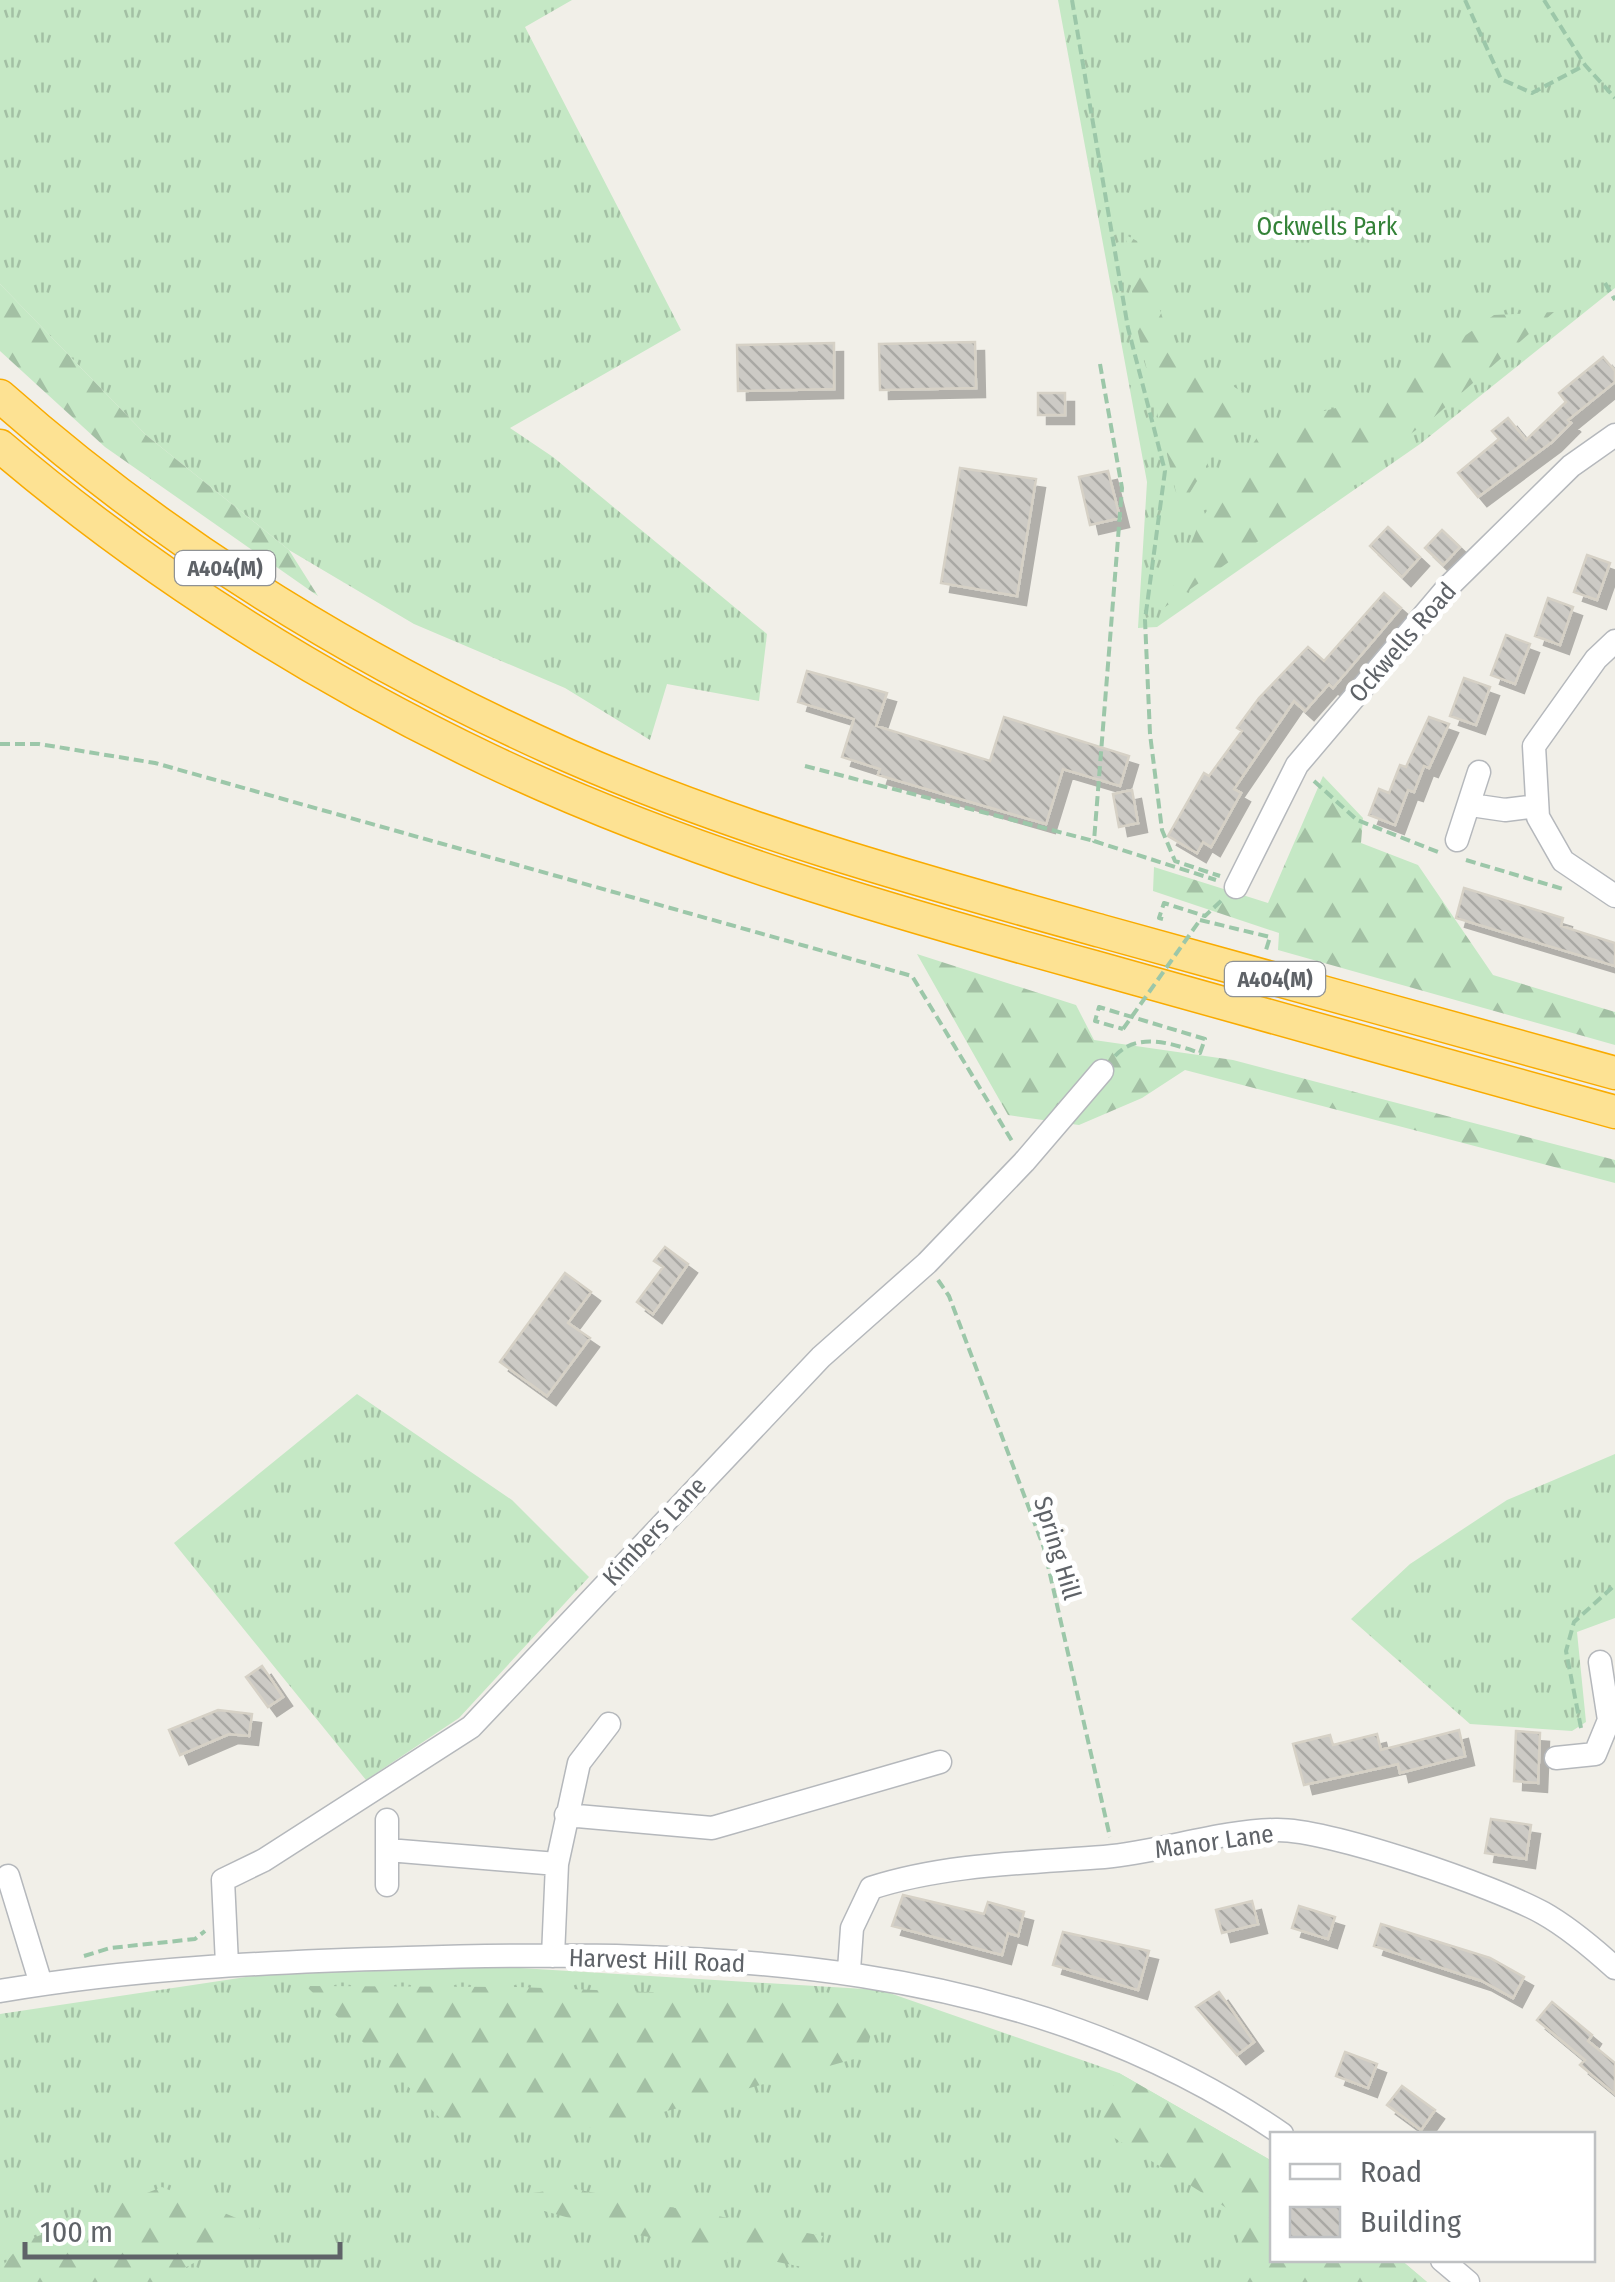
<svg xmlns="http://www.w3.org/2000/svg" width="1615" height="2282" font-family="'Fira Sans Condensed',sans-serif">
	<defs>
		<pattern id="grass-tufts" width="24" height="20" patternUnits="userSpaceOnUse" patternTransform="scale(2.5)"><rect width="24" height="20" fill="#c5e8c5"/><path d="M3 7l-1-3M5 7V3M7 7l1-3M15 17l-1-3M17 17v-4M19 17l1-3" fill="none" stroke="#a3c0a4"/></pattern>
		<pattern id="forest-firs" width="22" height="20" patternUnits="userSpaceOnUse" patternTransform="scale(2.5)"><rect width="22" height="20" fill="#c5e8c5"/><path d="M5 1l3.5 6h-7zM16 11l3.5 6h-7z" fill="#a3c0a4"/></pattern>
		<pattern id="building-back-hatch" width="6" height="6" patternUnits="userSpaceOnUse" patternTransform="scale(2.5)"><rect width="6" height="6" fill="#cccac5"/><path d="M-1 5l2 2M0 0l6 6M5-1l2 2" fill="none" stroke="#a9a8a4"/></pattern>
		<filter id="shadow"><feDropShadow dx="9" dy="9" stdDeviation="0" flood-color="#0004"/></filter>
	</defs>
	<rect width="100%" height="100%" fill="#f1efe8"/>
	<path fill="url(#grass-tufts)" d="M 0,0 L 572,0 L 525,27 L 681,330 L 510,428 L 553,457 L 767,634 L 759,701 L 667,684 L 650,740 L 565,688 L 414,624 L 289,550 L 146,435 L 0,284 Z
		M 1058,0 L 1615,0 L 1615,288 L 1420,444 L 1157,627 L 1138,628 L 1147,482 Z
		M 357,1394 L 512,1500 L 589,1577 L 459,1718 L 366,1780 L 174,1543 Z
		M 1615,1454 L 1615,1618 L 1577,1632 L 1586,1722 L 1572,1731 L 1470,1724 L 1351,1619 L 1410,1564 L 1507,1500 Z
		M 503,1967 L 881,1990 L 1119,2073 L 1272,2161 L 1272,2260 L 1401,2260 L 1427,2282 L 0,2282 L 0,2014 L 266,1974 Z"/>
	<path fill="url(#forest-firs)" d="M 1126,235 L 1137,241 L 1169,337 L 1197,364 L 1244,393 L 1242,407 L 1180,509 L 1135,320 Z
		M 0,284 L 146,435 L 289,550 L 318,596 L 105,447 L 0,351 Z
		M 1554,312 L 1433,418 L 1165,607 L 1200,521 L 1265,426 L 1379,397 L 1494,315 Z
		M 1323,776 L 1363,818 L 1361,843 L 1418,865 L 1493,975 L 1615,1012 L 1615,1045 L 1278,950 L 1279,933 L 1153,891 L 1154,867 L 1268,903 Z
		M 917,954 L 1076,1005 L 1094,1040 L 1233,1060 L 1615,1160 L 1615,1183 L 1185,1070 L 1142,1098 L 1079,1125 L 1008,1115 Z
		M 306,1986 L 517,1987 L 880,2001 L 865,2056 L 606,2128 L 446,2124 Z
		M 1119,2073 L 1272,2161 L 1272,2260 L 1401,2260 L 1427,2282 L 1246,2282 L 1233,2212 L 1097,2127 Z
		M 162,2187 L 260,2228 L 158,2282 L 0,2282 L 0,2269 L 23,2242 Z
		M 568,2188 L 569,2188 L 823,2236 L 808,2268 L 613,2230 L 497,2198 Z"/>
	<path fill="url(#building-back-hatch)" stroke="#d6d1c6" stroke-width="2.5" filter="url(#shadow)" d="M 975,342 L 976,388 L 880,390 L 879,344 Z
		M 834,343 L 834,389 L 738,391 L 737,345 Z
		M 1603,357 L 1615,371 L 1615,382 L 1568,420 L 1571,423 L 1552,442 L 1478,497 L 1458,473 L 1499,439 L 1492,431 L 1508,418 L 1526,440 L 1566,402 L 1559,393 Z
		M 1038,393 L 1065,393 L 1065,415 L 1038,415 Z
		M 960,468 L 1036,479 L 1017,596 L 941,583 Z
		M 1108,471 L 1120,518 L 1090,525 L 1079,477 Z
		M 1388,527 L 1420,557 L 1402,577 L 1370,546 Z
		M 1442,530 L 1460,547 L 1443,565 L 1425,548 Z
		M 1587,555 L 1610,563 L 1597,600 L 1574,592 Z
		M 1384,593 L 1401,608 L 1333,688 L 1329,684 L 1305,711 L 1294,701 L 1234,789 L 1241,793 L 1211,847 L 1203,842 L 1197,853 L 1168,836 L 1204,773 L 1209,776 L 1242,731 L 1237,728 L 1259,698 L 1308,647 L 1324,661 Z
		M 1548,598 L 1573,607 L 1560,645 L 1535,636 Z
		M 1506,635 L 1530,644 L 1515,684 L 1491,675 Z
		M 807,671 L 887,693 L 876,726 L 990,761 L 1004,717 L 1129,756 L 1120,786 L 1063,769 L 1046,824 L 878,775 L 880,769 L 842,757 L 854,719 L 798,702 Z
		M 1464,678 L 1490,687 L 1476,725 L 1450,716 Z
		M 1429,717 L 1449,724 L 1429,768 L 1424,766 L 1414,792 L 1408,790 L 1395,825 L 1369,815 L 1379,789 L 1389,793 L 1400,765 L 1406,767 Z
		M 1132,790 L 1138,823 L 1119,827 L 1113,794 Z
		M 1464,888 L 1563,918 L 1561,926 L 1615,943 L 1615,966 L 1456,918 Z
		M 665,1247 L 688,1264 L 653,1314 L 637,1302 L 663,1267 L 654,1261 Z
		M 565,1273 L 591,1292 L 568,1323 L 590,1338 L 547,1396 L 500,1362 Z
		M 262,1666 L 283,1697 L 268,1707 L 246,1677 Z
		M 218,1710 L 252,1714 L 249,1736 L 229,1734 L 180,1755 L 169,1730 Z
		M 1459,1730 L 1465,1756 L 1400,1773 L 1398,1764 L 1304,1785 L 1293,1744 L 1330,1735 L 1333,1745 L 1377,1734 L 1381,1750 Z
		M 1516,1731 L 1540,1733 L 1538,1783 L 1514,1781 Z
		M 1491,1819 L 1531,1825 L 1526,1859 L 1485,1853 Z
		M 903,1895 L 984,1914 L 988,1902 L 1024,1912 L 1018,1936 L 1008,1933 L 1002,1955 L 892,1926 Z
		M 1252,1901 L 1258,1924 L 1222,1933 L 1216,1910 Z
		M 1299,1906 L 1335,1917 L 1328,1939 L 1292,1928 Z
		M 1381,1924 L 1490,1958 L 1524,1977 L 1513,1998 L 1482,1981 L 1374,1946 Z
		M 1063,1932 L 1149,1951 L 1138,1990 L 1053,1965 Z
		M 1219,1992 L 1254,2042 L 1237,2055 L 1196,2007 Z
		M 1552,2002 L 1592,2035 L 1588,2041 L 1615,2063 L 1615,2094 L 1580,2065 L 1585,2060 L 1537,2020 Z
		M 1345,2052 L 1377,2064 L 1368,2088 L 1336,2076 Z
		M 1402,2086 L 1435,2110 L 1421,2130 L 1387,2105 Z"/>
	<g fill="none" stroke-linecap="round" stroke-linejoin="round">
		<g stroke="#b5b8bc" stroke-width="25">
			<path id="minor" d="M 1615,641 L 1596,659 L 1534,746 L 1538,817 L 1563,861 L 1615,896
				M 1471,805 L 1505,810 L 1537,806
				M 1457,840 L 1479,772
				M 1236,887 L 1297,765 L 1447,588 L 1571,466 L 1615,435
				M 1556,1758 L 1595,1754 L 1609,1720 L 1600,1662
				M 566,1815 L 712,1828 L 940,1762
				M 388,1850 L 557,1864
				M 8,1876 L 41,1984
				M 387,1885 L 387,1820
				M 553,1956 L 557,1864 L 579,1763 L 609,1724
				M 227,1964 L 223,1880 L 264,1860 L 471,1727 L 821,1357 L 927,1263 L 1024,1162 L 1102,1071
				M 849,1970 L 852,1928 L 871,1888 C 945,1864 1027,1863 1104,1857 C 1161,1852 1219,1831 1276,1830 C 1329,1829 1494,1886 1543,1913 C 1568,1927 1594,1949 1615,1968
				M 0,1991 C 135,1968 270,1962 407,1958 C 711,1949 1022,1956 1282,2134
				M 1442,2260 L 1468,2282"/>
		</g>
		<g stroke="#f9ab00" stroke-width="35">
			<path id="highway" d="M 0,396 C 168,545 364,665 569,756 C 740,831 921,881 1101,931 C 1272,978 1444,1026 1615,1073
				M 0,446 C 148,572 315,677 491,761 C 683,852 889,911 1094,967 C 1268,1016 1441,1064 1615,1112"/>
		</g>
		<path stroke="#9cc7a9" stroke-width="4" stroke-dasharray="10 5" stroke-linecap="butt" d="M 1072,0 L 1128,328 L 1165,471 L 1145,620 L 1150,734 L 1162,830 L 1175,861 L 1220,876
			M 1465,0 L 1501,79 L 1532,93 L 1585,65
			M 1544,0 L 1585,65 L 1615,98
			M 1605,283 L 1615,300
			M 1100,364 L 1122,488 L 1094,841 L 1216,880
			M 0,744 L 39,744 L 155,763 L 912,976 L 1012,1141
			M 805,766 L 1094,841
			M 1314,781 L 1357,820 L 1438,852
			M 1466,860 L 1563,889
			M 1163,919 L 1159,918 L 1164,903 L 1205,916 L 1222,900
			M 1200,920 L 1270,937 L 1266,950
			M 1115,1056 C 1138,1031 1173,1044 1200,1053 L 1205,1039 L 1099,1007 L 1095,1021 L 1123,1029
			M 938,1280 L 949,1296 L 1044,1548 L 1110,1837
			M 1581,1728 L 1566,1651 L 1574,1622 L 1615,1585
			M 84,1956 L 110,1948 L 195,1939 L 205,1931"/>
		<use href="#minor" stroke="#fff" stroke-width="22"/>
		<use href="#highway" stroke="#fde293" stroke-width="32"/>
		<path stroke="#9cc7a9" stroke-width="4" stroke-dasharray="10 5" stroke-linecap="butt" d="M 1123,1029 L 1200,920"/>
	</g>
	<g text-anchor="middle" stroke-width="10" stroke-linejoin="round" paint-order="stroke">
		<g fill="#fff" stroke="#8f9295" stroke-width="2.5">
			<rect x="175" y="551" width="100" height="34" rx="8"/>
			<rect x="1225" y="962" width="100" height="34" rx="8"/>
		</g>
		<g font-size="22" font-weight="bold" fill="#5f6368">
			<text x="225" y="576">A404(M)</text>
			<text x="1275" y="987">A404(M)</text>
		</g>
		<g font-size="25" fill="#348238" stroke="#fff">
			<text x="1327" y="235">Ockwells Park</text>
		</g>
		<g font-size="25" fill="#5f6368" stroke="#fff">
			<text transform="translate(1402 642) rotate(-49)" y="9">Ockwells Road</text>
			<text transform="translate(654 1531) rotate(-47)" y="9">Kimbers Lane</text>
			<text transform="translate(1058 1548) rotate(73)" y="9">Spring Hill</text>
			<text transform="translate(1214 1841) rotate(-8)" y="9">Manor Lane</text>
			<text transform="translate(657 1960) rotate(2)" y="9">Harvest Hill Road</text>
		</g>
	</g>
	<rect x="1270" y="2132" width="325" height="130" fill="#ffffff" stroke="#bfc1c3" stroke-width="2.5"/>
	<rect x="1290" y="2164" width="50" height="15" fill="#ffffff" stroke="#bfc1c3" stroke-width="2.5"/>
	<text x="1360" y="2182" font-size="30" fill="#5f6368">Road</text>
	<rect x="1290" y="2207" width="50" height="30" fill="url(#building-back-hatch)" stroke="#bfc1c3" stroke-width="2.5"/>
	<text x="1360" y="2232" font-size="30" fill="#5f6368">Building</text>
	<path d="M25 2242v15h315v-15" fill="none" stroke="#5f6368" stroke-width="5"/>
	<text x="40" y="2242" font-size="30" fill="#5f6368" stroke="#ffffff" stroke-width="8" paint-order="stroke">100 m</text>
</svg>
